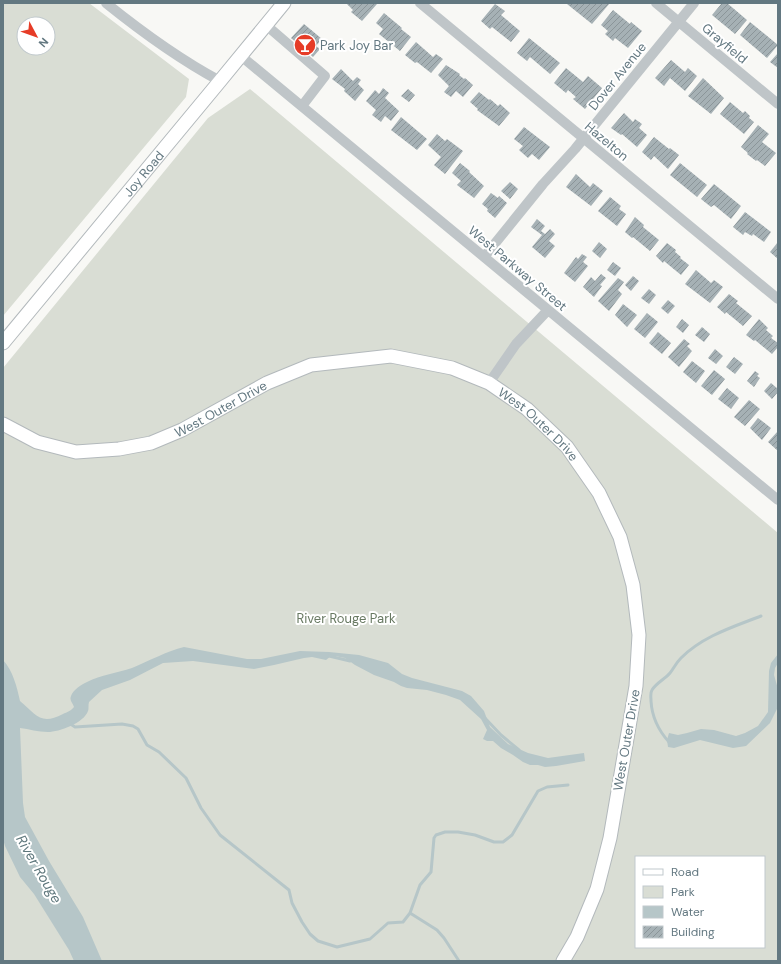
<svg xmlns="http://www.w3.org/2000/svg" width="781" height="964" font-family="'DM Sans',sans-serif">
	<defs>
		<pattern id="building-hatch" width="6" height="6" patternUnits="userSpaceOnUse"><rect width="6" height="6" fill="#a6b1b5"/><path d="M-1 1l2-2M0 6l6-6M5 7l2-2" fill="none" stroke="#8b9599"/></pattern>
	</defs>
	<rect width="100%" height="100%" fill="#f8f8f5"/>
	<path fill="#d9ddd4" fill-rule="evenodd" d="M 3,3 L 89,3 L 189,79 L 186,97 L 3,316 ZM 24,24 L 48,24 L 48,48 L 24,48 Z
		M 250,89 L 778,533 L 778,961 L 3,961 L 3,368 L 208,118 ZM 636,857 L 764,857 L 764,947 L 636,947 Z"/>
	<path fill="#b6c6c8" d="M 184,647 L 247,659 L 261,659 L 300,651 L 329,652 L 359,655 L 388,663 L 402,674 L 412,678 L 462,691 L 471,696 L 484,711 L 490,727 L 508,744 L 528,753 L 548,758 L 584,753 L 585,761 L 556,766 L 545,767 L 538,765 L 530,765 L 523,762 L 513,755 L 501,748 L 493,741 L 487,741 L 483,739 L 487,730 L 481,719 L 460,700 L 446,695 L 427,690 L 407,688 L 401,686 L 394,682 L 374,675 L 355,665 L 345,658 L 335,656 L 331,656 L 326,660 L 312,657 L 304,658 L 274,665 L 254,669 L 193,661 L 163,663 L 130,680 L 102,690 L 89,702 C 88,705 89,709 88,711 C 84,723 59,732 48,732 C 38,732 29,729 20,728 L 23,803 L 25,817 L 49,861 L 83,917 L 102,961 L 74,961 L 69,950 L 34,894 L 20,877 L 5,846 L 3,839 L 3,660 C 13,671 17,687 20,701 C 36,714 40,726 63,714 C 67,712 71,711 74,707 C 73,703 69,701 71,696 C 73,690 82,684 87,682 C 101,675 117,673 132,668 C 149,661 167,651 184,647 Z
		M 778,654 L 778,663 L 775,668 L 774,675 L 778,689 L 778,707 L 770,723 L 746,746 L 733,748 L 700,740 L 674,748 L 668,747 L 667,740 L 669,733 L 678,735 L 687,733 L 701,729 L 714,730 L 736,736 L 745,733 L 758,726 L 768,712 L 769,671 L 771,663 Z"/>
	<g fill="none" stroke-linecap="round" stroke-linejoin="round">
		<path stroke="#b6c6c8" stroke-width="3" d="M 329,656 L 350,661
			M 484,717 L 501,735 L 519,750
			M 69,723 L 75,727 L 122,724 L 133,726 L 138,729 L 147,745 L 159,752 L 186,778 L 201,808 L 220,835 L 289,890 L 292,903 L 302,922 L 310,934 L 318,941 L 337,947 L 370,939 L 388,923 L 403,922 L 410,913 L 420,885 L 431,872 L 434,838 L 436,835 L 445,832 L 458,832 L 475,835 L 494,842 L 503,842 L 512,835 L 538,791 L 547,787 L 568,785
			M 669,742 C 658,730 652,718 651,701 C 651,697 650,693 652,690 C 656,683 665,679 670,673 C 674,668 676,663 681,658 C 703,636 733,627 761,616
			M 410,913 L 437,930 L 444,938 L 459,961"/>
	</g>
	<path fill="url(#building-hatch)" d="M 346,3 L 375,3 L 377,4 L 362,21 L 351,12 L 353,10 Z
		M 568,3 L 610,3 L 592,24 L 567,4 Z
		M 722,3 L 727,3 L 747,20 L 735,34 L 712,15 Z
		M 495,4 L 505,11 L 501,15 L 520,31 L 511,42 L 492,27 L 490,29 L 481,21 Z
		M 613,10 L 630,24 L 631,22 L 642,31 L 628,48 L 615,38 L 613,41 L 605,34 L 608,31 L 601,25 Z
		M 384,13 L 402,28 L 401,29 L 411,37 L 400,51 L 379,34 L 383,29 L 376,23 Z
		M 750,22 L 778,45 L 767,58 L 740,35 Z
		M 304,24 L 322,39 L 316,46 L 320,49 L 313,57 L 291,38 Z
		M 529,38 L 560,63 L 550,74 L 530,57 L 527,61 L 517,53 Z
		M 416,42 L 433,57 L 436,54 L 443,59 L 431,73 L 417,62 L 415,63 L 405,55 Z
		M 778,53 L 778,68 L 770,62 Z
		M 671,60 L 685,72 L 688,68 L 697,76 L 685,91 L 670,78 L 664,86 L 655,78 Z
		M 446,65 L 460,74 L 459,75 L 464,79 L 465,78 L 473,85 L 463,97 L 456,91 L 451,97 L 444,92 L 449,86 L 438,75 Z
		M 566,68 L 583,82 L 588,76 L 602,88 L 585,109 L 573,99 L 576,97 L 568,90 L 566,93 L 554,83 Z
		M 341,69 L 353,81 L 357,77 L 361,80 L 358,84 L 364,90 L 355,101 L 344,91 L 345,89 L 332,79 Z
		M 703,78 L 724,98 L 711,114 L 688,96 Z
		M 383,88 L 389,93 L 385,98 L 399,111 L 391,121 L 385,116 L 381,122 L 372,115 L 376,110 L 366,101 L 375,90 L 379,94 Z
		M 408,89 L 415,95 L 409,102 L 401,96 Z
		M 479,92 L 489,100 L 490,99 L 498,106 L 500,104 L 510,113 L 499,126 L 477,110 L 478,109 L 470,102 Z
		M 730,102 L 743,113 L 745,111 L 750,116 L 749,118 L 754,122 L 744,134 L 720,114 Z
		M 624,113 L 633,122 L 635,119 L 642,124 L 639,128 L 647,135 L 637,147 L 622,134 L 621,135 L 611,128 Z
		M 401,117 L 427,139 L 417,150 L 391,130 Z
		M 758,125 L 769,134 L 762,142 L 776,153 L 765,166 L 757,160 L 756,161 L 747,154 L 748,153 L 741,147 Z
		M 524,127 L 550,147 L 539,160 L 532,154 L 528,158 L 519,150 L 523,146 L 514,139 Z
		M 437,134 L 445,141 L 447,139 L 463,151 L 445,174 L 434,165 L 441,157 L 428,145 Z
		M 654,137 L 669,149 L 670,148 L 679,155 L 668,169 L 654,156 L 651,160 L 642,152 Z
		M 460,163 L 470,171 L 469,172 L 484,186 L 474,198 L 457,185 L 461,181 L 452,173 Z
		M 680,163 L 707,185 L 697,197 L 670,175 Z
		M 576,174 L 590,187 L 593,183 L 603,191 L 591,206 L 566,187 Z
		M 510,182 L 518,189 L 510,199 L 501,191 Z
		M 714,184 L 741,206 L 731,219 L 714,205 L 711,207 L 701,199 Z
		M 491,193 L 498,198 L 499,196 L 507,203 L 495,218 L 487,211 L 488,209 L 482,204 Z
		M 610,197 L 621,206 L 619,209 L 626,214 L 617,226 L 598,211 Z
		M 745,212 L 771,232 L 764,242 L 753,234 L 752,236 L 745,232 L 743,235 L 733,227 Z
		M 635,217 L 644,225 L 643,227 L 659,240 L 650,251 L 633,237 L 632,238 L 625,232 Z
		M 537,219 L 545,226 L 541,231 L 545,234 L 550,229 L 555,234 L 549,241 L 555,246 L 545,258 L 532,247 L 542,235 L 531,227 Z
		M 599,242 L 607,249 L 600,258 L 592,251 Z
		M 778,242 L 778,259 L 770,252 Z
		M 667,243 L 676,250 L 675,252 L 681,257 L 680,258 L 689,265 L 681,275 L 664,261 L 663,263 L 656,256 Z
		M 582,254 L 587,257 L 583,262 L 588,266 L 575,282 L 564,273 L 576,257 L 578,259 Z
		M 613,262 L 621,268 L 615,276 L 607,270 Z
		M 696,270 L 711,283 L 714,280 L 723,287 L 710,303 L 685,284 Z
		M 601,274 L 606,278 L 600,285 L 602,286 L 594,297 L 583,287 L 591,277 L 595,281 Z
		M 633,276 L 639,281 L 631,291 L 625,285 Z
		M 618,278 L 624,282 L 618,290 L 622,294 L 609,311 L 598,301 Z
		M 649,289 L 656,295 L 649,304 L 641,298 Z
		M 729,294 L 738,301 L 736,303 L 752,316 L 743,326 L 726,312 L 725,314 L 717,307 Z
		M 668,300 L 675,306 L 668,314 L 661,308 Z
		M 623,304 L 637,315 L 627,327 L 615,315 Z
		M 647,313 L 658,322 L 645,338 L 634,329 Z
		M 682,319 L 689,325 L 683,333 L 676,327 Z
		M 759,319 L 768,328 L 766,330 L 773,336 L 771,338 L 778,343 L 778,347 L 772,354 L 755,340 L 754,341 L 746,335 Z
		M 702,327 L 710,334 L 704,342 L 695,335 Z
		M 658,332 L 671,343 L 662,354 L 649,343 Z
		M 684,339 L 690,344 L 687,346 L 692,351 L 679,367 L 668,357 Z
		M 715,349 L 723,356 L 716,364 L 708,358 Z
		M 734,357 L 743,364 L 735,374 L 726,367 Z
		M 692,361 L 705,371 L 696,383 L 683,372 Z
		M 714,370 L 725,379 L 712,395 L 701,386 Z
		M 755,371 L 759,374 L 757,376 L 760,378 L 754,387 L 747,381 Z
		M 771,383 L 778,389 L 778,392 L 772,399 L 764,391 Z
		M 727,388 L 739,398 L 731,409 L 718,399 Z
		M 749,400 L 760,409 L 745,426 L 734,417 Z
		M 758,418 L 771,428 L 762,440 L 750,428 Z
		M 778,431 L 778,451 L 768,442 Z"/>
	<g fill="none" stroke-linecap="round" stroke-linejoin="round">
		<g stroke="#b3b9bc" stroke-width="15">
			<g id="major">
				<path id="s1" d="M 3,343 L 220,81 L 284,3"/>
				<path id="s2" d="M 3,424 L 37,442 L 76,452 L 119,449 L 151,443 L 182,430 L 267,383 L 311,365 L 391,356 L 452,368 L 489,383 L 527,409 L 567,447 L 599,493 L 620,537 L 633,585 L 639,635 L 636,686 L 610,838 L 597,889 L 577,937 L 563,961"/>
			</g>
		</g>
		<path stroke="#bfc5c8" stroke-width="10" d="M 106,3 C 142,32 179,59 220,81
			M 420,3 L 778,299
			M 656,3 L 778,104
			M 266,25 L 325,76 L 302,106
			M 241,56 L 778,500
			M 484,257 L 543,184 L 575,149 L 694,3
			M 489,383 L 516,344 L 548,310"/>
		<use href="#major" stroke="#fff" stroke-width="13"/>
	</g>
	<defs>
		<g id="bar-disc" transform="scale(1.15)"><circle r="9.5" fill="#e63c27" stroke="#fff"/><path d="M-6-5H6L.8 .8V4.5H3.5V6h-7V4.5H-.8V.8Z" fill="#fff"/></g>
	</defs>
	<g fill-rule="evenodd">
		<use href="#bar-disc" x="305" y="45"/>
	</g>
	<g text-anchor="middle" stroke-width="4" stroke-linejoin="round" paint-order="stroke">
		<g font-size="13" fill="#637881" stroke="#fff">
			<text transform="translate(725 43) rotate(40)" y="5">Grayfield</text>
			<text transform="translate(617 76) rotate(-51)" y="5">Dover Avenue</text>
			<text transform="translate(607 141) rotate(40)" y="5">Hazelton</text>
			<text dy="5" stroke="none"><textPath href="#s1" startOffset="220">Joy Road</textPath></text>
			<text transform="translate(518 268) rotate(40)" y="5">West Parkway Street</text>
			<text dy="5" stroke="none"><textPath href="#s2" startOffset="232">West Outer Drive</textPath></text>
			<text dy="5" stroke="none"><textPath href="#s2" startOffset="580">West Outer Drive</textPath></text>
			<text transform="translate(626 740) rotate(-80)" y="5">West Outer Drive</text>
		</g>
		<g font-size="13" fill="#637881" stroke="#fff" text-anchor="start">
			<text x="320" y="50">Park Joy Bar</text>
		</g>
		<g font-size="13" fill="#687962" stroke="#fff">
			<text x="346" y="623">River Rouge Park</text>
		</g>
		<g font-size="14" font-style="italic" fill="#5e777c" stroke="#fff">
			<text transform="translate(39 869) rotate(60)" y="5">River Rouge</text>
		</g>
	</g>
	<rect width="781" height="964" fill="none" stroke="#637881" stroke-width="8"/>
	<rect x="635" y="856" width="130" height="92" fill="#ffffff" stroke="#c1c9cd"/>
	<rect x="643" y="869" width="20" height="6" fill="#ffffff" stroke="#c1c9cd"/>
	<text x="671" y="876" font-size="12" fill="#637881">Road</text>
	<rect x="643" y="886" width="20" height="12" fill="#d9ddd4" stroke="#c1c9cd"/>
	<text x="671" y="896" font-size="12" fill="#637881">Park</text>
	<rect x="643" y="906" width="20" height="12" fill="#b6c6c8" stroke="#c1c9cd"/>
	<text x="671" y="916" font-size="12" fill="#637881">Water</text>
	<rect x="643" y="926" width="20" height="12" fill="url(#building-hatch)" stroke="#c1c9cd"/>
	<text x="671" y="936" font-size="12" fill="#637881">Building</text>
	<g transform="translate(36 36) rotate(131)"><circle r="19" fill="#ffffff" stroke="#c1c9cd"/>
	<path d="M0-3L7 15L0 10L-7 15Z" fill="#e63c27"/>
	<text y="-6" font-size="11" font-weight="bold" text-anchor="middle" fill="#637881">N</text>
	</g>
</svg>
